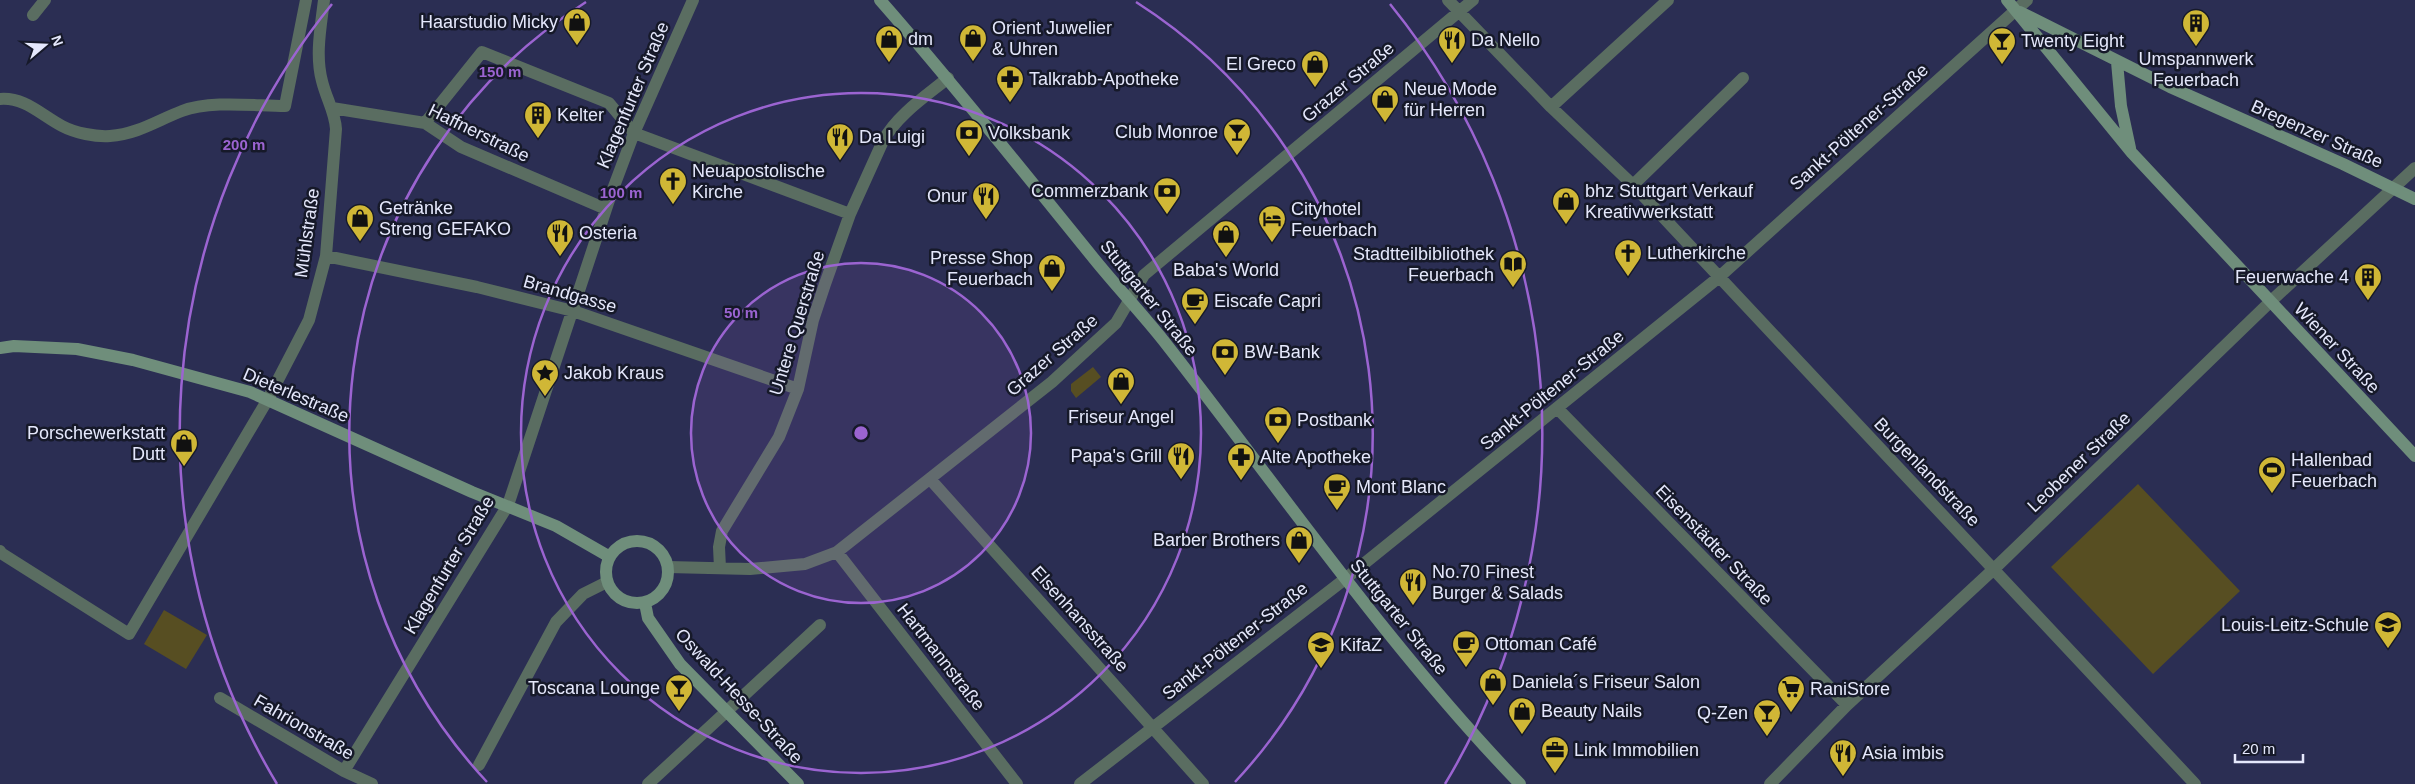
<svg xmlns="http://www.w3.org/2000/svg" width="2415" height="784" font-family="Helvetica,sans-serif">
	<rect width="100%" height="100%" fill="#2b2e53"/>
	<path fill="#574e22" d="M 1093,367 L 1101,377 L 1076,398 L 1071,391 L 1071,384 Z
		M 2138,484 L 2240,591 L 2153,674 L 2051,567 Z
		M 164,610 L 207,635 L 186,669 L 144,644 Z"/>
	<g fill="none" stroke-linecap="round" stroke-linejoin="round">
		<path stroke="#5a6d61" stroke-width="12" d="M 1448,0 L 1551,107 L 1633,185 L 2195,784
			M 33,15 L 45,0
			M 0,99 C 25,97 41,115 62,126 C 75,133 96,137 110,136 C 138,134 158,120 182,111 C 211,100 255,106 285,106 L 306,0
			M 1551,107 L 1668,0
			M 332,108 L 425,123 L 461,147 L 606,209
			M 425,123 L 482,52 L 609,103 L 634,133
			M 634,133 L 850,214
			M 1633,185 L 1743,78
			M 326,256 L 477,287 L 573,311 L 798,389
			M 1557,408 L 1847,705
			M 930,479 L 1203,784
			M 0,551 L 1,553 L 129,634 L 268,399 L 309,320 L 326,256 L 336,129 C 335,112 326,98 322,81 C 315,55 321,26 324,0
			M 837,552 L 1017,784
			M 668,567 L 750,569 L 805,564 L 837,552 L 1052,382 L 1116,323 L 1144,275 L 1473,0
			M 720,568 L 719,547 L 722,531 L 779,437 L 798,389 L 813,320 L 825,284 L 850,214 L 883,141 C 897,115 926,96 948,78
			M 220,698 L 344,771 L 372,784
			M 479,765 L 556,622 L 583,594 L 607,582
			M 344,771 L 508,505 L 610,197 L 634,133 L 693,0
			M 648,784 L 820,625
			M 1080,784 L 1345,579 L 1718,278 L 2027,0
			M 1770,784 L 1847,705 L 1995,568 L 2270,302 L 2415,168"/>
		<path stroke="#6f8e7b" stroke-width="12" d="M 880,0 C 953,83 1021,169 1091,255 C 1114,284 1140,311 1163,340 C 1280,489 1388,647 1520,784
			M 2007,0 L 2132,153 L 2415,456
			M 2020,12 L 2170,87 L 2343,164 L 2415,199
			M 2117,62 L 2121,106 L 2130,148
			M 0,348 L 14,346 L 77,349 L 133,360 L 250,392 L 472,492 L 556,526 L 610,557
			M606 572a31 31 0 1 1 62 0a31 31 0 1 1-62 0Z
			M 645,603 L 648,618 L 680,664 L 798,784"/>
	</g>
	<circle cx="861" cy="433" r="170" fill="#9b64d1" fill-opacity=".12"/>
	<g fill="none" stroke="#9b64d1" stroke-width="2.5">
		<circle cx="861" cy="433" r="170"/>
		<circle cx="861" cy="433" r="340"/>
		<path d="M487 782A511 511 0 0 1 586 2M1136 2A511 511 0 0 1 1235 782"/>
		<path d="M277 784A681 681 0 0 1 332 4M1390 4A681 681 0 0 1 1445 784"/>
	</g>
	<defs>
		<g id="shop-pin" transform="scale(1.4375)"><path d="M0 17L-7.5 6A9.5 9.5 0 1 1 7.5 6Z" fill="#d0b736" stroke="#161929"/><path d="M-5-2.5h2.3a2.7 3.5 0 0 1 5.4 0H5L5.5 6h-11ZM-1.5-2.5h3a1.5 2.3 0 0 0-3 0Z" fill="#111"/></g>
		<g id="building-pin" transform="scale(1.4375)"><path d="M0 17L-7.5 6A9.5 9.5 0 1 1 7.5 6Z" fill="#d0b736" stroke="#161929"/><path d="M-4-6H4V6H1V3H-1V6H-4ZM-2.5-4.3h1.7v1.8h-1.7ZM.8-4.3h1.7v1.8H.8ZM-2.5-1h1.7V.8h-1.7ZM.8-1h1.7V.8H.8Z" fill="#111"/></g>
		<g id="restaurant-pin" transform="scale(1.4375)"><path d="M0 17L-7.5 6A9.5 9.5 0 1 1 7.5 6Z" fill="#d0b736" stroke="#161929"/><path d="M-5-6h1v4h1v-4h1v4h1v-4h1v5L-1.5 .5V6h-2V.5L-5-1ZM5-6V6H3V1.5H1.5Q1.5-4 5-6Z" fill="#111"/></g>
		<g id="bar-pin" transform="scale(1.4375)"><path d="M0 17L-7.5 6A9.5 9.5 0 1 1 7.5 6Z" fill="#d0b736" stroke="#161929"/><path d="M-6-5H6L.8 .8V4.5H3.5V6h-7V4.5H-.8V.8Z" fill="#111"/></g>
		<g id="pharmacy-pin" transform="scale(1.4375)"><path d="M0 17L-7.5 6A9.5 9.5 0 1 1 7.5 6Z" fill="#d0b736" stroke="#161929"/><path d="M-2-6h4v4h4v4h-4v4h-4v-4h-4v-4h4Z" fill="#111"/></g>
		<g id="bank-pin" transform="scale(1.4375)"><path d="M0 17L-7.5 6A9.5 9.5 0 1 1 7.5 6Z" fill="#d0b736" stroke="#161929"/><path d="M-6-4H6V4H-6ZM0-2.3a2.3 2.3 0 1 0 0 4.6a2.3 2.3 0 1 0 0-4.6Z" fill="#111"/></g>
		<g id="church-pin" transform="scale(1.4375)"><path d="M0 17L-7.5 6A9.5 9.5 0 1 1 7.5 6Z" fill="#d0b736" stroke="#161929"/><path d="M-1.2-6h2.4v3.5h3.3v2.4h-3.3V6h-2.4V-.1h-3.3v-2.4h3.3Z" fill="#111"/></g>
		<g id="hotel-pin" transform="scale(1.4375)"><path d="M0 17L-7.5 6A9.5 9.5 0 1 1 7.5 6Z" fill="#d0b736" stroke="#161929"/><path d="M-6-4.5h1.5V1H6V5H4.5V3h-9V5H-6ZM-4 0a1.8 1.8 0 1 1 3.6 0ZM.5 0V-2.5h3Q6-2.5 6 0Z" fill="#111"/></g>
		<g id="library-pin" transform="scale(1.4375)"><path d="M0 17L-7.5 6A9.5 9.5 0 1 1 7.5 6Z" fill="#d0b736" stroke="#161929"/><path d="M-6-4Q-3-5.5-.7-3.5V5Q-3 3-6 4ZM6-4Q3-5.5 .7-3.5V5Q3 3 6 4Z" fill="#111"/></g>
		<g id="cafe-pin" transform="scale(1.4375)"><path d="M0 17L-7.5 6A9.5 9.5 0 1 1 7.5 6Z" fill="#d0b736" stroke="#161929"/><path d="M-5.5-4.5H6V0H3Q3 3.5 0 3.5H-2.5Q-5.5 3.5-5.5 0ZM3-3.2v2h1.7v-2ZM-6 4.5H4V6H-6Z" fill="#111"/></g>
		<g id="sight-pin" transform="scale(1.4375)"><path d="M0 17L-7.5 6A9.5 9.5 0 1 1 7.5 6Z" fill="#d0b736" stroke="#161929"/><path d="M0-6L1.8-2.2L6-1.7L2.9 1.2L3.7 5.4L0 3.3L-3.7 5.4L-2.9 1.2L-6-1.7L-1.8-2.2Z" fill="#111"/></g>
		<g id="stadium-pin" transform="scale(1.4375)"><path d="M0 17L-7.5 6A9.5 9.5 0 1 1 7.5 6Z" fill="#d0b736" stroke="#161929"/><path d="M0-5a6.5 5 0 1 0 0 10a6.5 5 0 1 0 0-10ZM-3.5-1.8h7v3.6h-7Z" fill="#111"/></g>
		<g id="school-pin" transform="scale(1.4375)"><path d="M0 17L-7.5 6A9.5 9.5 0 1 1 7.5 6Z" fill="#d0b736" stroke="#161929"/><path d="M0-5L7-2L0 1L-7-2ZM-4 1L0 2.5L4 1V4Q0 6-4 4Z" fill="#111"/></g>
		<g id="supermarket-pin" transform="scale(1.4375)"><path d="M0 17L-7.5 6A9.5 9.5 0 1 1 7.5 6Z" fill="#d0b736" stroke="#161929"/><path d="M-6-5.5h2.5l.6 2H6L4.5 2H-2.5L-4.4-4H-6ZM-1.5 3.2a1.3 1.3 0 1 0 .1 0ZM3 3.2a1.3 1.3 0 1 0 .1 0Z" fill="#111"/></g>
		<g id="office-pin" transform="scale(1.4375)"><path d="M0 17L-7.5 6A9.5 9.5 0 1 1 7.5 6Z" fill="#d0b736" stroke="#161929"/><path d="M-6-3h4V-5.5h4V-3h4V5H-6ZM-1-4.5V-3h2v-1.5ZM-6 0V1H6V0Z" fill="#111"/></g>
	</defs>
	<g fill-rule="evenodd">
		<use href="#shop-pin" x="577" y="22"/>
		<use href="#building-pin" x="2196" y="23"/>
		<use href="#shop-pin" x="973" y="38"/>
		<use href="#shop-pin" x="889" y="39"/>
		<use href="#restaurant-pin" x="1452" y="40"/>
		<use href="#bar-pin" x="2002" y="41"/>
		<use href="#shop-pin" x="1315" y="64"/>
		<use href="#pharmacy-pin" x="1010" y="79"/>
		<use href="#shop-pin" x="1385" y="99"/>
		<use href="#building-pin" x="538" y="115"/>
		<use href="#bar-pin" x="1237" y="132"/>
		<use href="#bank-pin" x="969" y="133"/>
		<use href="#restaurant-pin" x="840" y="137"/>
		<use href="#church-pin" x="673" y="181"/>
		<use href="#bank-pin" x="1167" y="191"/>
		<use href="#restaurant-pin" x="986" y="196"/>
		<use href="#shop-pin" x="1566" y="201"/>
		<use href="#shop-pin" x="360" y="218"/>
		<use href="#hotel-pin" x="1272" y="219"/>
		<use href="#restaurant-pin" x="560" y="233"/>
		<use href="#shop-pin" x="1226" y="234"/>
		<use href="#church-pin" x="1628" y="253"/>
		<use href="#library-pin" x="1513" y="264"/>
		<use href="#shop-pin" x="1052" y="268"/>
		<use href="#building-pin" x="2368" y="277"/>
		<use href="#cafe-pin" x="1195" y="301"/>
		<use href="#bank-pin" x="1225" y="352"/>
		<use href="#sight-pin" x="545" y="373"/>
		<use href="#shop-pin" x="1121" y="381"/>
		<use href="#bank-pin" x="1278" y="420"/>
		<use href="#shop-pin" x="184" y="443"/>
		<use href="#restaurant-pin" x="1181" y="456"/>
		<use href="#pharmacy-pin" x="1241" y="457"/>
		<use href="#stadium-pin" x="2272" y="470"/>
		<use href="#cafe-pin" x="1337" y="487"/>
		<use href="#shop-pin" x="1299" y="540"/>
		<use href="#restaurant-pin" x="1413" y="582"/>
		<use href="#school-pin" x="2388" y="625"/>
		<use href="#cafe-pin" x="1466" y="644"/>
		<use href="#school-pin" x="1321" y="645"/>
		<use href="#shop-pin" x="1493" y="682"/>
		<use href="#bar-pin" x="679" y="688"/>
		<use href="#supermarket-pin" x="1791" y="689"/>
		<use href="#shop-pin" x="1522" y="711"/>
		<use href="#bar-pin" x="1767" y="713"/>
		<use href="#office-pin" x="1555" y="750"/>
		<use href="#restaurant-pin" x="1843" y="753"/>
	</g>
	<g text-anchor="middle" stroke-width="5" stroke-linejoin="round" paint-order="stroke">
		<g font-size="18" fill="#e5e8fc" stroke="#161929" text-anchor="start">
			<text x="558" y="28" text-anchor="end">Haarstudio Micky</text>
			<text x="992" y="34">Orient Juwelier<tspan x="992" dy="21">&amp; Uhren</tspan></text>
			<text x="908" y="45">dm</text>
			<text x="1471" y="46">Da Nello</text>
			<text x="2021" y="47">Twenty Eight</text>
			<text x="2196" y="65" text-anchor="middle">Umspannwerk<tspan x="2196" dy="21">Feuerbach</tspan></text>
			<text x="1296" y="70" text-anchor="end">El Greco</text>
			<text x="1029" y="85">Talkrabb-Apotheke</text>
			<text x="1404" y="95">Neue Mode<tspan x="1404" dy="21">für Herren</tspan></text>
			<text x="557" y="121">Kelter</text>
			<text x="1218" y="138" text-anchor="end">Club Monroe</text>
			<text x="988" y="139">Volksbank</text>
			<text x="859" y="143">Da Luigi</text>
			<text x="692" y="177">Neuapostolische<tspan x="692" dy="21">Kirche</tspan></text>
			<text x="1148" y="197" text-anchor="end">Commerzbank</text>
			<text x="1585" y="197">bhz Stuttgart Verkauf<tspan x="1585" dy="21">Kreativwerkstatt</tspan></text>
			<text x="967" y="202" text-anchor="end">Onur</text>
			<text x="379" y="214">Getränke<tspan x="379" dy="21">Streng GEFAKO</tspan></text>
			<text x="1291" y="215">Cityhotel<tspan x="1291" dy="21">Feuerbach</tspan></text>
			<text x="579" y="239">Osteria</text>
			<text x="1647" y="259">Lutherkirche</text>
			<text x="1494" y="260" text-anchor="end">Stadtteilbibliothek<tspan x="1494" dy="21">Feuerbach</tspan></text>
			<text x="1033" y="264" text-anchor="end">Presse Shop<tspan x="1033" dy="21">Feuerbach</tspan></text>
			<text x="1226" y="276" text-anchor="middle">Baba's World</text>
			<text x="2349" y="283" text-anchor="end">Feuerwache 4</text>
			<text x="1214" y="307">Eiscafe Capri</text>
			<text x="1244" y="358">BW-Bank</text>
			<text x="564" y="379">Jakob Kraus</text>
			<text x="1121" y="423" text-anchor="middle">Friseur Angel</text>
			<text x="1297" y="426">Postbank</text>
			<text x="165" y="439" text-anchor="end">Porschewerkstatt<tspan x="165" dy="21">Dutt</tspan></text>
			<text x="1162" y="462" text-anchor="end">Papa's Grill</text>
			<text x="1260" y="463">Alte Apotheke</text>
			<text x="2291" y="466">Hallenbad<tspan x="2291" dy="21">Feuerbach</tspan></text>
			<text x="1356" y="493">Mont Blanc</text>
			<text x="1280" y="546" text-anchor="end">Barber Brothers</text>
			<text x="1432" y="578">No.70 Finest<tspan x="1432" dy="21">Burger &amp; Salads</tspan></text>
			<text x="2369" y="631" text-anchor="end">Louis-Leitz-Schule</text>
			<text x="1485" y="650">Ottoman Café</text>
			<text x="1340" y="651">KifaZ</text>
			<text x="1512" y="688">Daniela´s Friseur Salon</text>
			<text x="660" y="694" text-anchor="end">Toscana Lounge</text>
			<text x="1810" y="695">RaniStore</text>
			<text x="1541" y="717">Beauty Nails</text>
			<text x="1748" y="719" text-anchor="end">Q-Zen</text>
			<text x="1574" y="756">Link Immobilien</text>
			<text x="1862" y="759">Asia imbis</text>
		</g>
		<g font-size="18" fill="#e5e8fc" stroke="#161929">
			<text transform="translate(1348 82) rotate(-40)" y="6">Grazer Straße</text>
			<text transform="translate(633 95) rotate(-67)" y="6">Klagenfurter Straße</text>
			<text transform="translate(1859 127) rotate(-42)" y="6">Sankt-Pöltener-Straße</text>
			<text transform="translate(479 133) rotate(26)" y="6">Haffnerstraße</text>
			<text transform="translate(2317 134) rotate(24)" y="6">Bregenzer Straße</text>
			<text transform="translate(307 233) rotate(-82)" y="6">Mühlstraße</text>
			<text transform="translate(570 294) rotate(16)" y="6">Brandgasse</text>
			<text transform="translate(1149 298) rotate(51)" y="6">Stuttgarter Straße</text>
			<text transform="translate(797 323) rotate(-73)" y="6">Untere Querstraße</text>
			<text transform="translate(2337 348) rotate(47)" y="6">Wiener Straße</text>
			<text transform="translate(1052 355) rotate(-41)" y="6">Grazer Straße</text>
			<text transform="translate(1552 390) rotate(-39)" y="6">Sankt-Pöltener-Straße</text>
			<text transform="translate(296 395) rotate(23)" y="6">Dieterlestraße</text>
			<text transform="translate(2079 462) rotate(-44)" y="6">Leobener Straße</text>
			<text transform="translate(1927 472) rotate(46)" y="6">Burgenlandstraße</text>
			<text transform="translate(1714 545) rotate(46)" y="6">Eisenstädter Straße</text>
			<text transform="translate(449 565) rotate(-59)" y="6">Klagenfurter Straße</text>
			<text transform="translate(1399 617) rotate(51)" y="6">Stuttgarter Straße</text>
			<text transform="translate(1080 619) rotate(48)" y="6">Elsenhansstraße</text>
			<text transform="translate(1235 641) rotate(-38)" y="6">Sankt-Pöltener-Straße</text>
			<text transform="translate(941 657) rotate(52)" y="6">Hartmannstraße</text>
			<text transform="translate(739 696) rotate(47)" y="6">Oswald-Hesse-Straße</text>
			<text transform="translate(304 727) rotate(30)" y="6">Fahrionstraße</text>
		</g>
	</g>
	<circle cx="861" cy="433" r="8" fill="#9b64d1" stroke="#161929" stroke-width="2.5"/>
	<g font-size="15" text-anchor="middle" font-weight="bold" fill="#9b64d1" stroke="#161929" stroke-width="5" stroke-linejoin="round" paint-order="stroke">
		<text x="500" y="77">150 m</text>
		<text x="244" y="150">200 m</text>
		<text x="621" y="198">100 m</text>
		<text x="741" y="318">50 m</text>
	</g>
	<g transform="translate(45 45) rotate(71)" stroke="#161929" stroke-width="4" paint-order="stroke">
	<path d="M0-4L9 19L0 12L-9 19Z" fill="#e5e8fc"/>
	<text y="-8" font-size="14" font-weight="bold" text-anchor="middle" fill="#e5e8fc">N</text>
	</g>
	<path d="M2235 754v8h68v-8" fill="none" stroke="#e5e8fc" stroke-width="2.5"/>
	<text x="2242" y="754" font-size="15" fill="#e5e8fc" stroke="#161929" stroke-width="4" paint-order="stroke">20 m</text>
</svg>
